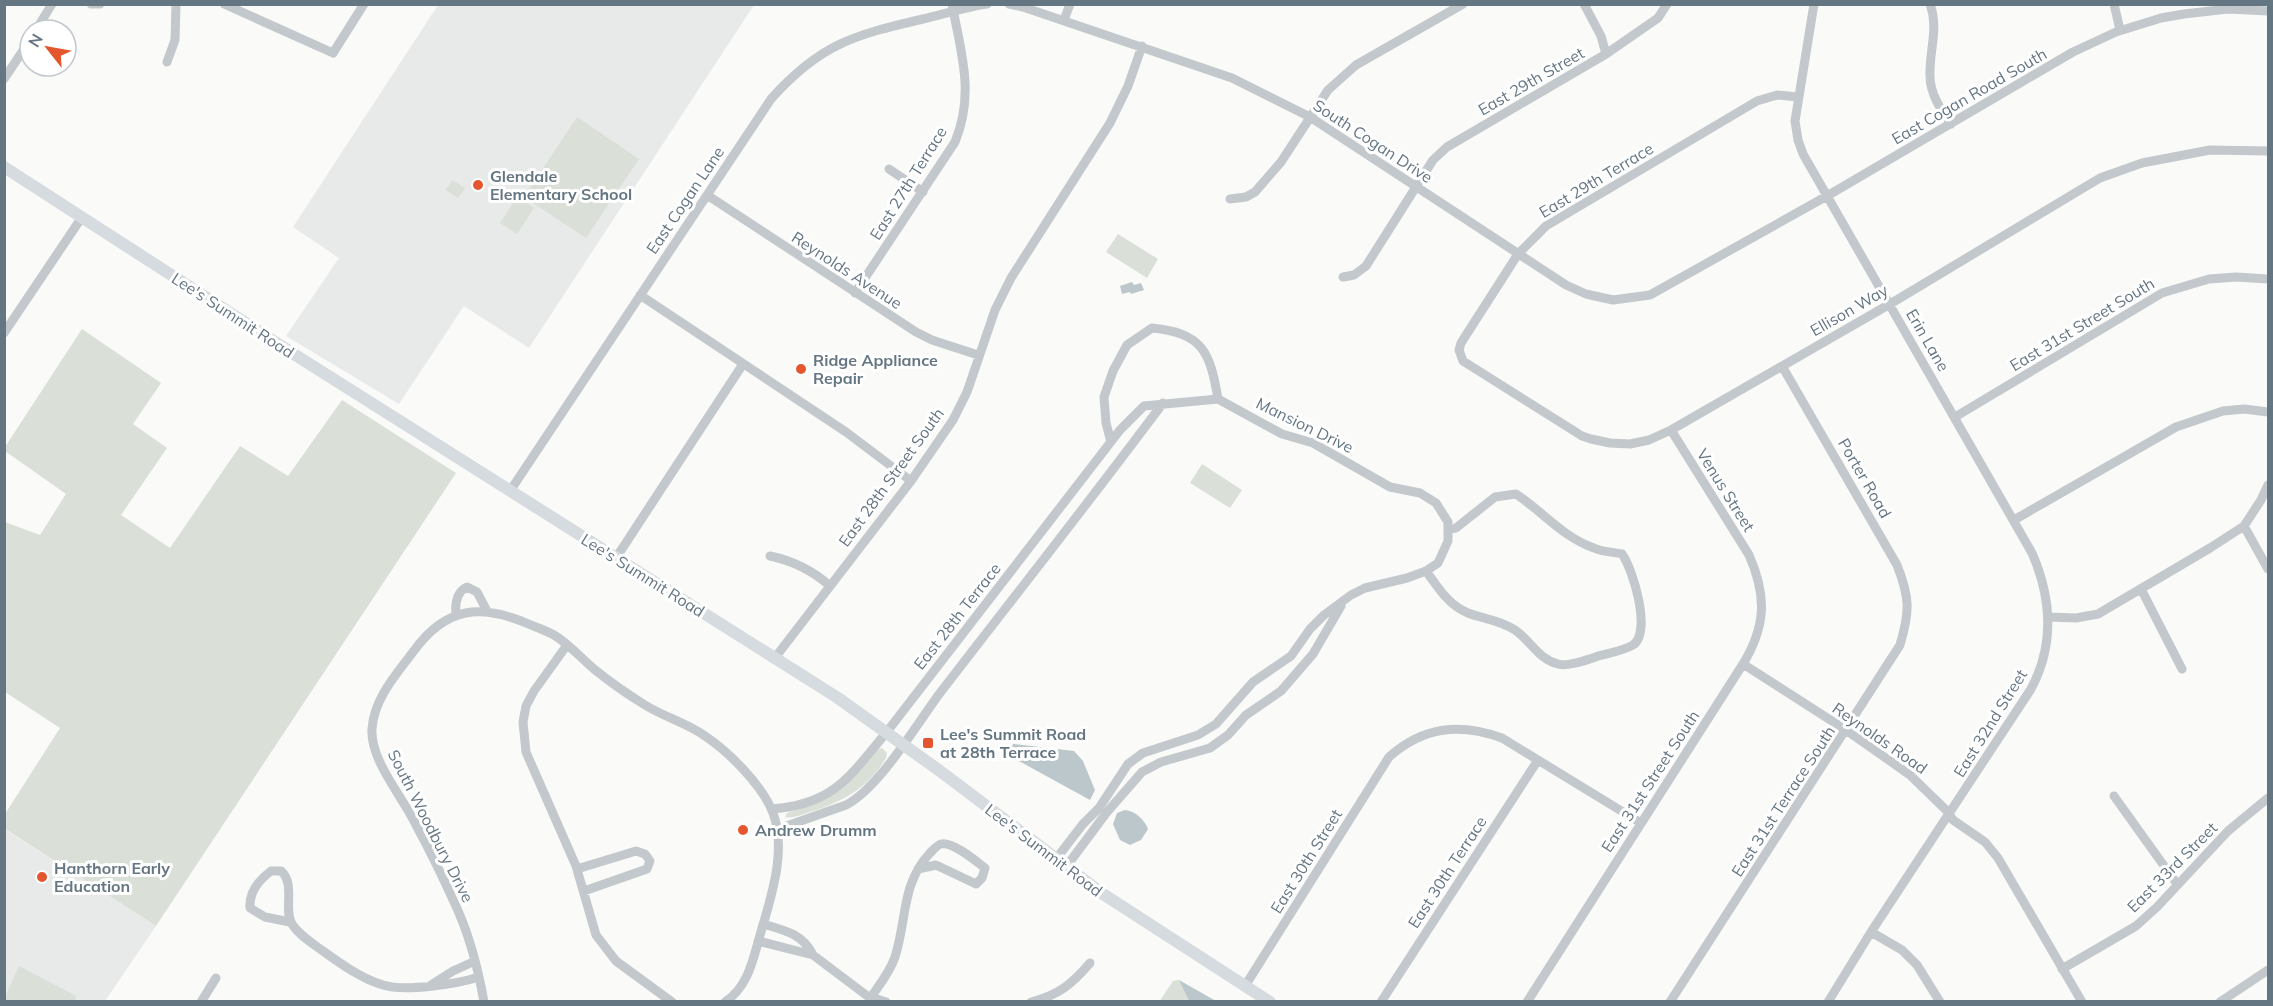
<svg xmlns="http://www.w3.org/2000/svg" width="2273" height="1006" font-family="Mulish,sans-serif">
	<rect width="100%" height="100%" fill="#fafaf8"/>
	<path fill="#e8e9e9" d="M 438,5 L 754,5 L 529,348 L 464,306 L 399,404 L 286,336 L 339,258 L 293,227 Z
		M 4,829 L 156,926 L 105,1001 L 5,1001 Z"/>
	<path fill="#dadfd7" d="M 577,117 L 639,159 L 586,238 L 524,197 Z
		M 452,180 L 465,188 L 458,198 L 446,190 Z
		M 517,197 L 534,208 L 517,234 L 500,223 Z
		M 1118,234 L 1158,259 L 1147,278 L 1106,252 Z
		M 82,329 L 161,383 L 133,424 L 167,448 L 121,515 L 170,548 L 240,446 L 288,476 L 342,400 L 456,473 L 156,926 L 5,829 L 5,814 L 60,728 L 5,692 L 5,522 L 40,535 L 66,494 L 5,451 L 5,447 Z
		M 1202,464 L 1242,490 L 1230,508 L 1190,483 Z
		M 882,748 L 887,753 L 886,758 C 868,789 840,803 807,813 C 800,815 792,819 785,817 L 787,813 C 838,796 843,791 876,750 Z
		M 19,966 L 76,996 L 76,1001 L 5,1001 L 5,997 Z
		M 1179,980 L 1189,1001 L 1159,1002 L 1173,981 Z"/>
	<path fill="#bbc7cb" d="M 1132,282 L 1134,285 L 1141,283 L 1144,290 L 1131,294 L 1130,292 L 1122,294 L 1120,286 Z
		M 1013,744 L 1074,751 L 1083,761 L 1095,790 L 1090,800 L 1008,755 Z
		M 1125,810 C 1135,811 1144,819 1148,829 L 1141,840 L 1130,845 L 1120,840 L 1113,824 L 1117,813 Z
		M 1179,980 L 1216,1001 L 1189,1001 Z"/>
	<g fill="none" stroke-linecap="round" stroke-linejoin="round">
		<path stroke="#c3c8cc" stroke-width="9" d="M 91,4 L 100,4
			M 224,4 L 333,53 L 364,4
			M 1009,4 L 1023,7 L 1232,78 L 1310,117 L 1566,285 L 1586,294 L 1613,300 L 1650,295 L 1827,196 L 2073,52 L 2116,32 L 2161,18 L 2184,14 L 2228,9 L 2268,11
			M 1584,4 L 1601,36 L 1606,54
			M 1814,4 L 1795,121 L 1798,140 L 1803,154 L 2032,553 C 2052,599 2055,644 2031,689 L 1871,932 L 1828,1002
			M 1930,4 C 1939,29 1929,51 1930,76 C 1930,94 1941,110 1951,124
			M 2114,4 L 2120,30
			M 1064,20 L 1070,4
			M 36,30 L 52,4
			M 167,62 L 175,40 L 176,4
			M 4,79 L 30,40
			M 1798,97 L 1777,95 L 1757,101 L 1546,226 L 1518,254 L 1461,343 L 1459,350 L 1463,361 L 1582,436 L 1591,439 L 1610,443 L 1630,444 L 1649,440 L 1671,430 L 1890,304 L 2100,178 L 2142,163 L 2210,150 L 2268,151
			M 889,169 L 923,192
			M 707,195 L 916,332 L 932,340 L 978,355
			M 1230,199 L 1246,197 L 1255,192 L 1281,162 L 1328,90 L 1356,65 L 1463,4
			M 1343,277 L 1354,275 L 1366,266 L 1433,160 L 1447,147 L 1606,54 L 1658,18 L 1667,4
			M 855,293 L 955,142 C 975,93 961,53 952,4
			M 640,295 L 846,432 L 911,481
			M 4,333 L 82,217
			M 1955,417 L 2162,293 L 2209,279 L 2236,277 L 2268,279
			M 1111,442 L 1106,423 L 1104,397 L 1113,371 L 1127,345 L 1152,328 C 1203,333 1210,352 1218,399
			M 510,491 L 771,99 C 820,44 854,35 923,19 C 944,14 966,7 987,4
			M 2014,520 L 2176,427 L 2223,411 L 2244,409 L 2268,412
			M 2244,526 L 2268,569
			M 770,556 C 794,561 812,570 830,586
			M 616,558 L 743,364
			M 1426,571 C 1438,587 1448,605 1468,613 C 1484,619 1500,620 1515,630 C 1531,641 1538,659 1558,664 C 1568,667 1587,660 1598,656 C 1609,653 1623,651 1633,645 C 1652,632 1633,569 1622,554 C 1613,552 1603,552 1594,548 C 1564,538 1543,512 1516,494 L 1495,497 L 1456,528 L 1448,530
			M 2141,589 L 2182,669
			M 456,615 C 455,604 456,592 467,587 L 477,592 L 487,611
			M 2049,617 L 2076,618 L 2098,614 L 2210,548 L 2244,526 L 2261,500 L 2268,485
			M 567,645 L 534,691 L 526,706 L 523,722 L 526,752 L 576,866 L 596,935 L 616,961 L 672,1002
			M 774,659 L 911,481 L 953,420 L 967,392 L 995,310 L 1011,278 L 1110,123 L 1128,86 L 1142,46
			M 1743,664 L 1846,730 L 1910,775 L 1947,811 L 1953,820 L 1985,842 L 1998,858 L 2082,1002
			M 2114,796 L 2177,884
			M 772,809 C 834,804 849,777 886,733 L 1120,430 L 1144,406 L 1218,399
			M 778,829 L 846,805 C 880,787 916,725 940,693 C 1014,597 1090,501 1163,403
			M 1056,859 L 1083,824 L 1099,808 L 1128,764 L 1143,753 L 1198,735 L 1216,724 L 1253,682 L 1291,656 L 1310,629 L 1324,615 L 1351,595 L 1365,588 L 1407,578 L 1426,571 L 1438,563 L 1448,541 L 1448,522 L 1436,503 L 1420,493 L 1390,487 L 1313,443 L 1282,434 L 1218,399
			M 1066,867 L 1107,812 L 1142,772 L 1161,762 L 1210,748 L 1228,735 L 1246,715 L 1281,691 L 1313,654 L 1341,606
			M 577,869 L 636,851 L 645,854 L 650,861 L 647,869 L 584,891
			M 290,922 L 265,917 L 250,908 C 249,893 259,880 271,871 L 281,871 C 296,884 283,910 292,924 C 299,935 312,943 323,951 C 341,964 362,979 383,985 C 405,992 457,984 479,977
			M 763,924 C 784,930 803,934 813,955
			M 1871,932 L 1902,950 L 1917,965 L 1940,1002
			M 758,941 L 813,955 L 874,1001
			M 2062,969 L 2136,926 L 2157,907 L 2228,831 L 2268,798
			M 431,985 L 453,971 L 475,961
			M 1245,986 L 1389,757 C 1424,726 1460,723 1502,738 L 1641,823
			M 871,997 C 880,984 890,972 895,957 C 907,920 901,884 930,853 C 933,850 937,845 941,844 C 952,841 976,861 985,868 L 982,878 L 976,884 L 936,865 L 918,869
			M 871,997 L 886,1002
			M 201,1002 L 216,978
			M 484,1002 C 478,968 469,933 454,902 C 442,875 429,849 415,823 C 402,796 370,760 372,729 C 374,699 395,676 413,652 C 446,606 481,603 531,625 C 538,628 547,631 554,635 C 569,644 581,658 594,669 C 610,682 627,694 645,705 C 664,717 687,723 705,736 C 729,752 763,786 773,813 C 786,848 773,891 763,925 C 754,953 751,985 725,1002
			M 1031,1002 C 1059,995 1072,984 1090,963
			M 1381,1002 L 1538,760
			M 1527,1002 L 1743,664 C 1766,626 1767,596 1749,555 L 1671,430
			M 1670,1002 L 1900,645 C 1910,611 1910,598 1897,565 L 1782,366
			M 2220,1002 L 2268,970"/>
		<path stroke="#d6dbdf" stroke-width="12" d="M 4,167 L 289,351 L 838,698 L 940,771 L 1103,894 L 1270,1002"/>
	</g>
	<g fill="#e4572e" stroke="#fff" stroke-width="2">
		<circle cx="478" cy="185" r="6"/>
		<circle cx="801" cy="369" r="6"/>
		<rect x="922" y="737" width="12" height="12" rx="3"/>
		<circle cx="743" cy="830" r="6"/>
		<circle cx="42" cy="877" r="6"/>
	</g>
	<g text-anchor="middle" stroke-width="6" stroke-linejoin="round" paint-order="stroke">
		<g font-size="16" fill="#657683" stroke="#fff">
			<text transform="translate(1531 81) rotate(-30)" y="6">East 29th Street</text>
			<text transform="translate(1969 96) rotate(-30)" y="6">East Cogan Road South</text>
			<text transform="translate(1373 141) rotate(33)" y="6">South Cogan Drive</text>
			<text transform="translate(1596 180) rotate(-31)" y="6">East 29th Terrace</text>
			<text transform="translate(908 183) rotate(-58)" y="6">East 27th Terrace</text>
			<text transform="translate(685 200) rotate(-56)" y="6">East Cogan Lane</text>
			<text transform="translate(847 270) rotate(33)" y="6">Reynolds Avenue</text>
			<text transform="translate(1849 310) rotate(-30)" y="6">Ellison Way</text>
			<text transform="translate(233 315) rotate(33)" y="6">Lee's Summit Road</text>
			<text transform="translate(2082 324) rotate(-31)" y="6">East 31st Street South</text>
			<text transform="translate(1928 340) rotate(60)" y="6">Erin Lane</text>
			<text transform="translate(1305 425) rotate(26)" y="6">Mansion Drive</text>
			<text transform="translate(891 477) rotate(-54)" y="6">East 28th Street South</text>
			<text transform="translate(1865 478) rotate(60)" y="6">Porter Road</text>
			<text transform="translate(1726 490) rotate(58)" y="6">Venus Street</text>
			<text transform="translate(643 575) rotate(32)" y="6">Lee's Summit Road</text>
			<text transform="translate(957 616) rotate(-52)" y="6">East 28th Terrace</text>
			<text transform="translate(1990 723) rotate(-58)" y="6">East 32nd Street</text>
			<text transform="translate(1880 738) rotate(35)" y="6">Reynolds Road</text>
			<text transform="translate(1650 781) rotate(-57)" y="6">East 31st Street South</text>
			<text transform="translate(1783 801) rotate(-57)" y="6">East 31st Terrace South</text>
			<text transform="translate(431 826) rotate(63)" y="6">South Woodbury Drive</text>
			<text transform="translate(1044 850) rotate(37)" y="6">Lee's Summit Road</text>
			<text transform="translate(1306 861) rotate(-58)" y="6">East 30th Street</text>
			<text transform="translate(2172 867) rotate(-45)" y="6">East 33rd Street</text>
			<text transform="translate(1447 872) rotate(-57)" y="6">East 30th Terrace</text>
		</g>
		<g font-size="16" font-weight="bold" fill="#657683" stroke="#fff" text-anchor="start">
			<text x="490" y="182">Glendale<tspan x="490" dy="18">Elementary School</tspan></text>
			<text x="813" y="366">Ridge Appliance<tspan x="813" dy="18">Repair</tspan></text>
			<text x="940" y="740">Lee's Summit Road<tspan x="940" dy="18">at 28th Terrace</tspan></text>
			<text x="755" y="836">Andrew Drumm</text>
			<text x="54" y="874">Hanthorn Early<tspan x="54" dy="18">Education</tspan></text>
		</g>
	</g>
	<rect width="2273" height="1006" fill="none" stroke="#657683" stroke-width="12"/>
	<g transform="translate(48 48) rotate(301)"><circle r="28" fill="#ffffff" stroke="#c1c8cd" stroke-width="1.5"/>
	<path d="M0-4.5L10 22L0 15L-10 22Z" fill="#e4572e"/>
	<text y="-9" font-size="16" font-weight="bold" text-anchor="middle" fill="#657683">N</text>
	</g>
</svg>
